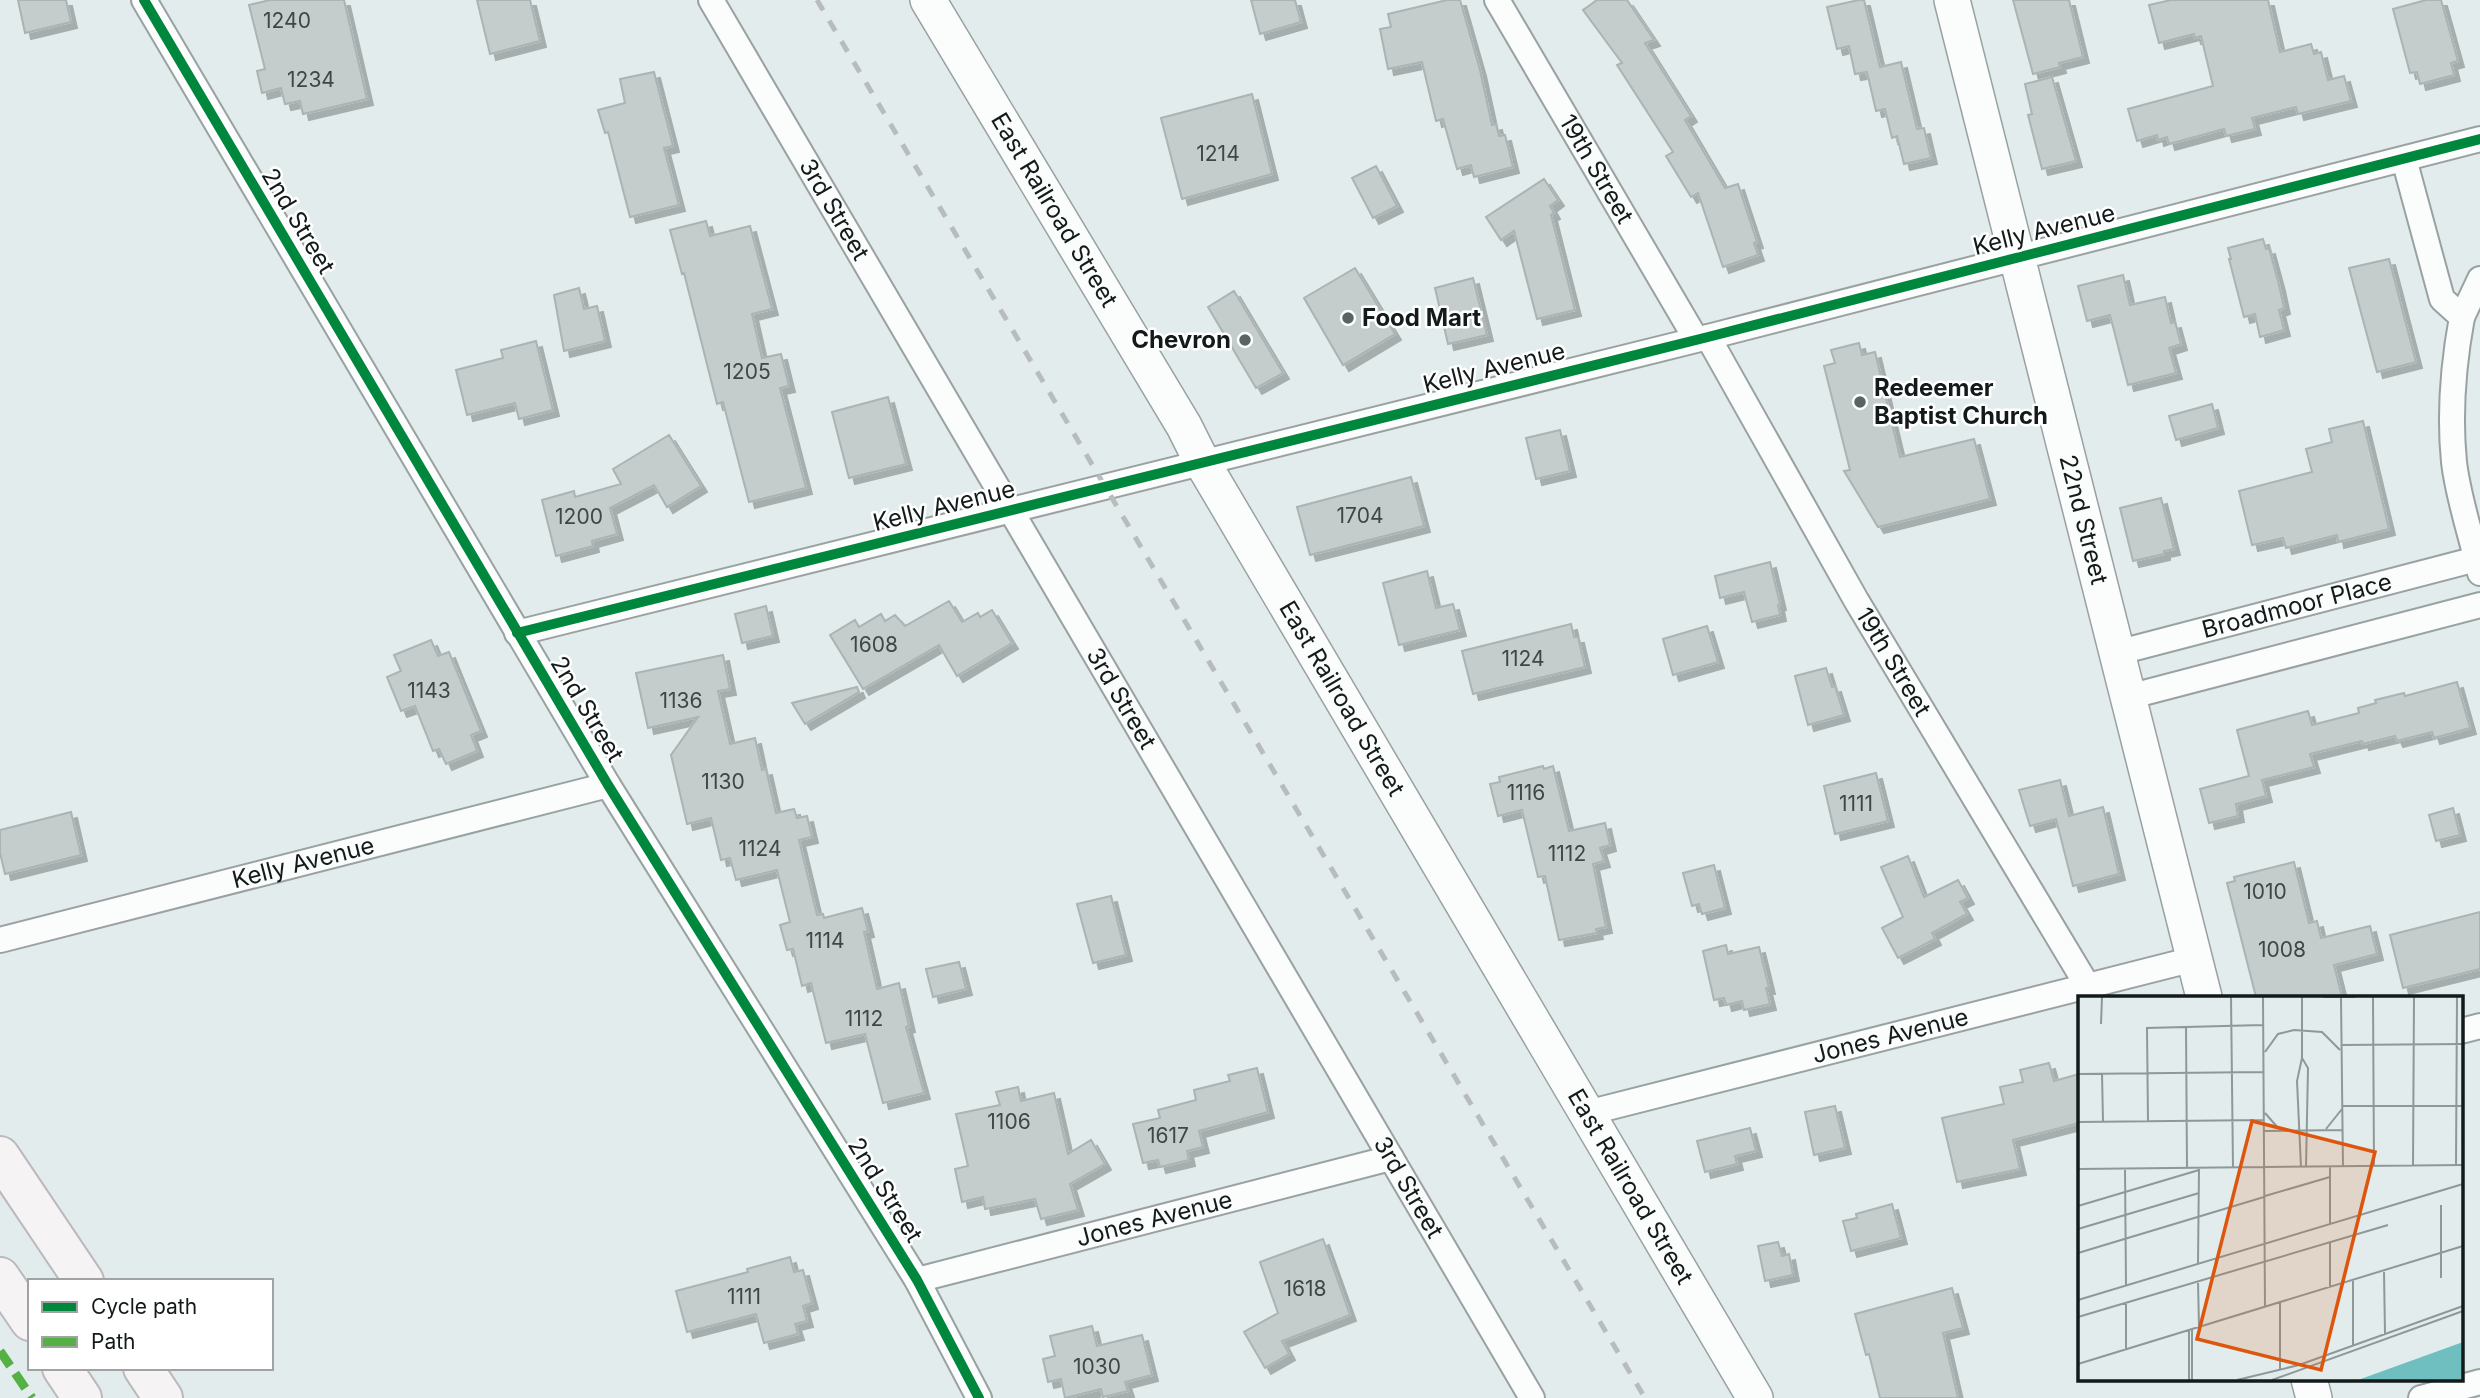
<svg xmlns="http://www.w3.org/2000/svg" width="2480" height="1398" font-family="Inter,sans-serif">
	<defs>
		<filter id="shadow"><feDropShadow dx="6" dy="6" stdDeviation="0" flood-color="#0004"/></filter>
	</defs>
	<rect width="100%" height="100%" fill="#e2ecec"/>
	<path fill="#c4cccc" stroke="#abb3b3" stroke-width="2" filter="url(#shadow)" d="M 18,0 L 66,0 L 71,22 L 25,33 Z
		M 270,0 L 344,0 L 367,99 L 303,114 L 300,101 L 285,104 L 281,88 L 262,93 L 257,71 L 265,69 L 249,5 Z
		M 477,0 L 530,0 L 540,41 L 490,54 Z
		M 1251,0 L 1295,0 L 1301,22 L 1260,34 Z
		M 1447,0 L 1460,0 L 1480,70 L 1492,125 L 1496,124 L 1499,136 L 1505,135 L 1513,167 L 1474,177 L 1471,165 L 1457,169 L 1443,119 L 1436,121 L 1422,62 L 1388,69 L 1380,29 L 1391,27 L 1388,14 Z
		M 1597,0 L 1627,0 L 1654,40 L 1645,43 L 1691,116 L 1685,120 L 1725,188 L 1738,184 L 1757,242 L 1754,243 L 1758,255 L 1723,267 L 1698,193 L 1691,197 L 1666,156 L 1673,152 L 1617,65 L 1622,63 L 1583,10 Z
		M 1859,0 L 1864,0 L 1880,67 L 1901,62 L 1917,129 L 1924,128 L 1931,158 L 1904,164 L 1897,136 L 1892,138 L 1885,109 L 1876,111 L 1867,72 L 1855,74 L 1849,46 L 1837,49 L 1827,7 Z
		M 2013,0 L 2069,0 L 2083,57 L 2059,63 L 2060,67 L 2033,74 Z
		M 2171,0 L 2268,0 L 2280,52 L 2311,44 L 2314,54 L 2321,52 L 2328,80 L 2344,76 L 2351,101 L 2298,114 L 2296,107 L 2252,118 L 2255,129 L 2226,136 L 2224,129 L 2169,144 L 2167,137 L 2158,140 L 2157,135 L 2137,141 L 2128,109 L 2213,86 L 2201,36 L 2195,38 L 2194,34 L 2159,43 L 2149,5 Z
		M 2426,0 L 2441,0 L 2458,61 L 2451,63 L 2454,75 L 2420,84 L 2417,72 L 2410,73 L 2393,9 Z
		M 654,72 L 673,146 L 664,148 L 679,205 L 630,217 L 608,132 L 605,133 L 598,110 L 625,103 L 620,79 Z
		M 2052,77 L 2076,161 L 2042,169 L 2028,115 L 2032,114 L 2025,84 Z
		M 1252,94 L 1272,174 L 1182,199 L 1161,118 Z
		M 1376,166 L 1397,206 L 1373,218 L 1352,178 Z
		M 1544,179 L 1558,200 L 1550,206 L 1554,213 L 1551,215 L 1575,310 L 1537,319 L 1514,231 L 1501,240 L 1486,217 Z
		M 706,221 L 710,236 L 750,226 L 772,309 L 752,314 L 762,358 L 781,354 L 789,386 L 780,388 L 806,488 L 749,502 L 723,402 L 717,404 L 684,273 L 682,274 L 670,230 Z
		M 2263,239 L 2266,249 L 2269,248 L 2279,285 L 2284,308 L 2279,310 L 2284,330 L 2260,337 L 2255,314 L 2244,317 L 2229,259 L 2231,259 L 2228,248 Z
		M 2389,259 L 2416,362 L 2377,372 L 2349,268 Z
		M 1355,268 L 1395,334 L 1343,365 L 1304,298 Z
		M 2123,275 L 2130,305 L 2165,297 L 2171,323 L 2175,322 L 2181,344 L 2169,348 L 2176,373 L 2128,385 L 2110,315 L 2087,321 L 2078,286 Z
		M 1473,278 L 1487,335 L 1448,344 L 1435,288 Z
		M 579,288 L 584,309 L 597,306 L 605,341 L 564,351 L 554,295 Z
		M 1234,291 L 1283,373 L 1256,388 L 1208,307 Z
		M 536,341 L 553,410 L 519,419 L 515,403 L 467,415 L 456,370 L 503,358 L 501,350 Z
		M 1859,343 L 1862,355 L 1875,352 L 1900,457 L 1974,439 L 1990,499 L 1878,527 L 1844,471 L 1850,470 L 1824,366 L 1835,363 L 1831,350 Z
		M 888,397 L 906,464 L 849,478 L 832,412 Z
		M 2212,404 L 2218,428 L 2176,440 L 2169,416 Z
		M 2363,421 L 2389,529 L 2338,542 L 2337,535 L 2286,548 L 2283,538 L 2252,545 L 2239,491 L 2312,472 L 2306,449 L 2332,442 L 2329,429 Z
		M 1560,430 L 1570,471 L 1536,479 L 1526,438 Z
		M 669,435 L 701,486 L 667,507 L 654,485 L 610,508 L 617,534 L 592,541 L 593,546 L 556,556 L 542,500 L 574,491 L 575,497 L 621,484 L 613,469 Z
		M 1411,477 L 1424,526 L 1310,555 L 1297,507 Z
		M 2161,498 L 2174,549 L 2164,551 L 2164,554 L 2133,561 L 2120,508 Z
		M 1770,562 L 1780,604 L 1778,605 L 1780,615 L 1752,622 L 1744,592 L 1720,598 L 1715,576 Z
		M 1427,571 L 1436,608 L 1453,604 L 1460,630 L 1399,645 L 1383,583 Z
		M 949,601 L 962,622 L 978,613 L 980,617 L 992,610 L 1012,643 L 957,676 L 939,645 L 863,689 L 830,635 L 855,620 L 859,627 L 881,614 L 885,621 L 895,615 L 905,626 Z
		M 766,606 L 773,636 L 742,643 L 735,614 Z
		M 1571,624 L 1574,637 L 1578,637 L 1585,667 L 1473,694 L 1462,651 Z
		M 1707,626 L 1718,662 L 1673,675 L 1663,639 Z
		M 431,640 L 438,656 L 449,652 L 481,731 L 471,735 L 477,751 L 446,764 L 439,749 L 433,751 L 415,706 L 401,711 L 387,677 L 401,671 L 394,655 Z
		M 723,655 L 730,689 L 718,691 L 730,744 L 755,738 L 762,770 L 766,769 L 776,813 L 794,809 L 797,818 L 807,816 L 812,837 L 799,840 L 817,915 L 823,914 L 824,918 L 862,908 L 868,931 L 864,932 L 877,989 L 899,983 L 909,1026 L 906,1027 L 924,1093 L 883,1103 L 865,1034 L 826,1043 L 811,983 L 802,986 L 793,949 L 787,950 L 780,925 L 790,922 L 777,870 L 736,880 L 730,858 L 721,860 L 711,818 L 687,824 L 671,755 L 698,717 L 648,728 L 636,673 Z
		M 1826,668 L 1832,687 L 1835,686 L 1844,715 L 1808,725 L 1795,676 Z
		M 2457,682 L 2470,728 L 2434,738 L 2432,732 L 2397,741 L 2395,736 L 2363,744 L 2362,741 L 2310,754 L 2314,767 L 2262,780 L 2266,796 L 2236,804 L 2238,816 L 2209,823 L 2200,789 L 2249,776 L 2237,730 L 2308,711 L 2312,725 L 2359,713 L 2358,708 L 2376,703 L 2375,700 L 2404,693 L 2405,696 Z
		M 857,687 L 859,692 L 805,724 L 792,703 Z
		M 1543,766 L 1544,769 L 1553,766 L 1569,831 L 1605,823 L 1610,845 L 1600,848 L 1604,861 L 1593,864 L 1606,927 L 1596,929 L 1597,933 L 1559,940 L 1545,876 L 1538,877 L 1522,810 L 1498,816 L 1490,784 L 1500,782 L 1499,777 Z
		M 1876,773 L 1888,821 L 1835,834 L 1824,786 Z
		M 2060,780 L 2069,816 L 2103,807 L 2119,874 L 2073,886 L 2056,819 L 2030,826 L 2019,790 Z
		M 2453,808 L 2460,835 L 2436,841 L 2429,815 Z
		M 71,812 L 81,855 L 5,874 L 0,853 L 0,830 Z
		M 1908,856 L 1924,897 L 1958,880 L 1968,898 L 1960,902 L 1967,914 L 1932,933 L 1935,939 L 1898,958 L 1882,928 L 1903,917 L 1881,867 Z
		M 2294,862 L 2309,923 L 2317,921 L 2321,938 L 2370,926 L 2377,954 L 2334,965 L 2342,997 L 2256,997 L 2227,883 L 2235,881 L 2234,877 Z
		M 1714,865 L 1725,908 L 1702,914 L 1699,904 L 1692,906 L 1683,873 Z
		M 1111,896 L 1126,955 L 1093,963 L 1077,904 Z
		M 2480,912 L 2480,969 L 2403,988 L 2390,935 Z
		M 1726,945 L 1728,954 L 1759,947 L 1769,988 L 1766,988 L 1770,1004 L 1744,1010 L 1742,1001 L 1726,1005 L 1724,998 L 1714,1000 L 1703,951 Z
		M 959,962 L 966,989 L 933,997 L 926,969 Z
		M 2049,1063 L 2054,1081 L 2079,1074 L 2079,1123 L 2013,1140 L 2020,1169 L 1957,1182 L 1942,1118 L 2004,1104 L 2000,1087 L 2023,1082 L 2020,1070 Z
		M 1257,1068 L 1268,1112 L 1199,1131 L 1203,1147 L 1187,1151 L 1189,1160 L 1160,1167 L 1158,1160 L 1143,1163 L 1133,1124 L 1160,1118 L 1158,1110 L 1196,1100 L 1194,1090 L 1230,1081 L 1228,1075 Z
		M 1018,1087 L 1021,1101 L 1054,1093 L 1068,1154 L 1091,1140 L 1105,1164 L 1070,1184 L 1078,1210 L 1041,1219 L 1035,1199 L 985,1209 L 983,1197 L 962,1202 L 955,1169 L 968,1166 L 956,1114 L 1000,1105 L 996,1092 Z
		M 1835,1106 L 1845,1148 L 1814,1155 L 1805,1112 Z
		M 1750,1128 L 1756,1151 L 1735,1156 L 1737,1164 L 1705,1172 L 1697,1141 Z
		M 1892,1204 L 1901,1238 L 1851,1251 L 1843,1221 L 1857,1218 L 1856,1214 Z
		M 1323,1239 L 1350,1315 L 1282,1341 L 1289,1354 L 1265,1368 L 1244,1332 L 1278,1313 L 1260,1262 Z
		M 1778,1242 L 1782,1256 L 1789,1254 L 1793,1275 L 1765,1281 L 1758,1246 Z
		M 790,1257 L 794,1272 L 803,1270 L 812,1303 L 803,1306 L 807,1321 L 795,1324 L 798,1334 L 764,1343 L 756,1314 L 687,1332 L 676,1291 L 748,1272 L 747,1269 Z
		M 1952,1288 L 1963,1328 L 1943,1333 L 1958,1398 L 1880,1398 L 1869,1354 L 1866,1355 L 1855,1314 Z
		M 1092,1326 L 1097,1346 L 1142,1335 L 1152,1375 L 1125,1382 L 1128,1391 L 1103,1397 L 1101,1389 L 1065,1398 L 1061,1379 L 1048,1382 L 1043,1359 L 1055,1356 L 1050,1336 Z"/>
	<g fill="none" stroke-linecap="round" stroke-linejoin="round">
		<g stroke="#99a1a1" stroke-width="28">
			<g id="street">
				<path d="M 144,0 L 608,785 L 917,1280 L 979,1398"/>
				<path id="s1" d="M 711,0 L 1532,1398"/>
				<path id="s2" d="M 1497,0 L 1696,339"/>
				<path d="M 2404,159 L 2442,299 L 2462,317 C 2453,366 2449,412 2454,462 C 2458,498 2472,538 2480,573"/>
				<path d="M 2462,317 L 2480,279"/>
				<path id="s3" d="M 1708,337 L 1856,600 L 2087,985"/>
				<path d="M 517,633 L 1708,337 L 2480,139"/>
				<path id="s4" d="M 2116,653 L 2480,558"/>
				<path d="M 2128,697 L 2480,605"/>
				<path id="s5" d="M 0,940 L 608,785"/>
				<path d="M 2461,1031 L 2480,1026"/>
				<path id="s6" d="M 1587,1113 L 2194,959"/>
				<path id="s7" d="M 917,1280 L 1391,1158"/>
				<path d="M 2421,1398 L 2480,1382"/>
			</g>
		</g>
		<g stroke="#99a1a1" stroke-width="38">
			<g id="secondary">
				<path id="s8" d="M 928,0 L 1184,426 L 1202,462 L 1755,1398"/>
				<path id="s9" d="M 1952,0 L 2204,997"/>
				<path d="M 2309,1379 L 2314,1398"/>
			</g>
		</g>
		<g stroke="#bbb9bd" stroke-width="42">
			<path id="primary" d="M 0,1156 L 84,1281
				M 0,1277 L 30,1321
				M 62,1368 L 82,1398
				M 143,1368 L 163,1398"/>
		</g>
		<use href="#street" stroke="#fbfcfc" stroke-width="24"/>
		<use href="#secondary" stroke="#fbfcfc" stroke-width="35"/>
		<use href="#primary" stroke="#f5f3f4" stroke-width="38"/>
		<path stroke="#b8bcbc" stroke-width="5" stroke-dasharray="12 12" stroke-linecap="butt" d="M 817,0 L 1645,1398"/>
		<path stroke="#55b145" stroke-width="9" stroke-dasharray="18 9" stroke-linecap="butt" d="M 0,1351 L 32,1398"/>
		<g stroke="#fff" stroke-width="15">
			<path id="cycleway" d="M 144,0 L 608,785 L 917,1280 L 979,1398
				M 517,633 L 1708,337 L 2480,139"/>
		</g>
		<use href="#cycleway" stroke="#00873e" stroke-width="10"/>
	</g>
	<g fill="#5b6464" stroke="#fff" stroke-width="2.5">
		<circle cx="1348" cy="318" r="7"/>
		<circle cx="1245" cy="340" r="7"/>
		<circle cx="1860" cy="402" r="7"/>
	</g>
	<g text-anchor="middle" stroke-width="5" stroke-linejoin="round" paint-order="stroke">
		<g font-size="21" fill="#3f4646">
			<text x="287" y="28">1240</text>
			<text x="311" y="87">1234</text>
			<text x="1218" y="161">1214</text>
			<text x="747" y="379">1205</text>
			<text x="1360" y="523">1704</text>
			<text x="579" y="524">1200</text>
			<text x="874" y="652">1608</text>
			<text x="1523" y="666">1124</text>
			<text x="429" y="698">1143</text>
			<text x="681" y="708">1136</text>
			<text x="723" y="789">1130</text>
			<text x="1526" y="800">1116</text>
			<text x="1856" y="811">1111</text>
			<text x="760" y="856">1124</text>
			<text x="1567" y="861">1112</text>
			<text x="2265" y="899">1010</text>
			<text x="825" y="948">1114</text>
			<text x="2282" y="957">1008</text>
			<text x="864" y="1026">1112</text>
			<text x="1009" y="1129">1106</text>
			<text x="1168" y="1143">1617</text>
			<text x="1305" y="1296">1618</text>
			<text x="744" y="1304">1111</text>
			<text x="1097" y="1374">1030</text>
		</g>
		<g font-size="24" fill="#131a1a" stroke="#fff">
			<text dy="8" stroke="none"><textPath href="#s2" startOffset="196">19th Street</textPath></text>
			<text dy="8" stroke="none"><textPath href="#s1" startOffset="243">3rd Street</textPath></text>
			<text dy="8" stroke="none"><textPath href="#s8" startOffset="245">East Railroad Street</textPath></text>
			<text transform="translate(298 221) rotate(59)" y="8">2nd Street</text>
			<text transform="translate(2044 230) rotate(-14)" y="8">Kelly Avenue</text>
			<text transform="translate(1494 368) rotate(-14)" y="8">Kelly Avenue</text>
			<text transform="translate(944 506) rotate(-14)" y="8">Kelly Avenue</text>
			<text dy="8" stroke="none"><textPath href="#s9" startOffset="536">22nd Street</textPath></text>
			<text dy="8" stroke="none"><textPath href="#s4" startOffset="187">Broadmoor Place</textPath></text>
			<text dy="8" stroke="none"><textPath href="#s3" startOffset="374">19th Street</textPath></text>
			<text dy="8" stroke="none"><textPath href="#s1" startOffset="810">3rd Street</textPath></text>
			<text dy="8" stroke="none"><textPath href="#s8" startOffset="812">East Railroad Street</textPath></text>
			<text transform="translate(587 709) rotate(59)" y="8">2nd Street</text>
			<text dy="8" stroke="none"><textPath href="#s5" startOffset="313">Kelly Avenue</textPath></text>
			<text dy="8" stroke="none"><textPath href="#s6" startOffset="313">Jones Avenue</textPath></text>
			<text dy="8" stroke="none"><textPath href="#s8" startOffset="1379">East Railroad Street</textPath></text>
			<text dy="8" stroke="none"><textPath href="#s1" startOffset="1377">3rd Street</textPath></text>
			<text transform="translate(885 1190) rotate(58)" y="8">2nd Street</text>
			<text dy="8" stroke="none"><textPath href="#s7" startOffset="245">Jones Avenue</textPath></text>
		</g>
		<g font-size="24" font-weight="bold" fill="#131a1a" stroke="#fff" text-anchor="start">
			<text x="1362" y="326">Food Mart</text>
			<text x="1231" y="348" text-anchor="end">Chevron</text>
			<text x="1874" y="396">Redeemer<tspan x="1874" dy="28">Baptist Church</tspan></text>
		</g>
	</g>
	<g transform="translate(2078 996)">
		<rect width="385" height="385" fill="#e2ecec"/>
		<path d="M 385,346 L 385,384 L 280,384 Z" fill="#6fbfc0"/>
		<path fill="none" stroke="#8f9898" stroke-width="2" d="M 153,1 L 155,171M 185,1 L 187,312M 245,1 L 277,1M 295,1 L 296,170M 263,2 L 265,171M 23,28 L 24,1M 108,30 L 109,172M 263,49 L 385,48M 187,56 L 200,38 L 216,34 L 244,36 L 262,54M 224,62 L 230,72 L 228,171M 0,78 L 186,76M 24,78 L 25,125M 265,110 L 385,110M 187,117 L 201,133M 70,125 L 69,32 L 185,29M 0,126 L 186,124M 248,133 L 264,113M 186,135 L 264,134M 335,169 L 336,1M 378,169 L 379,1M 223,171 L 219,85 L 224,62 L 224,1M 252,171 L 252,228M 0,173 L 385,169M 47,174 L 48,289M 187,200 L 252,181M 363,209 L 363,282M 0,210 L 121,174M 0,233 L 121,197M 252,247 L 252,291M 0,257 L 186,201M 120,267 L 121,173M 306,276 L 307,338M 120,285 L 121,331M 0,304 L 385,188M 48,307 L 48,353M 202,307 L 202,375M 0,321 L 310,229M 275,350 L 275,285M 0,368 L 385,250M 111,384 L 111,334M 114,384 L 114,334M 159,384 L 221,369 L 385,310M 194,384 L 385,315"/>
		<path fill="#dd560d" fill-opacity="0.15" stroke="#dd560d" stroke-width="3.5" d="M 174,125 L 297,156 L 243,374 L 119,343 Z"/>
		<rect width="385" height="385" fill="none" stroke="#131a1a" stroke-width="3.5"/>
	</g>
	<rect x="28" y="1279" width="245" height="91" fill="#ffffff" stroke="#a1a3a3" stroke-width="2"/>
	<rect x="42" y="1302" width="35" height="10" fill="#00873e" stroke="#a1a3a3" stroke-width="2"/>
	<text x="91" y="1314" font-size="21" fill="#131a1a">Cycle path</text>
	<rect x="42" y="1337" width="35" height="10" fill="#55b145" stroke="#a1a3a3" stroke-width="2"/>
	<text x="91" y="1349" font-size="21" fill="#131a1a">Path</text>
</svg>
